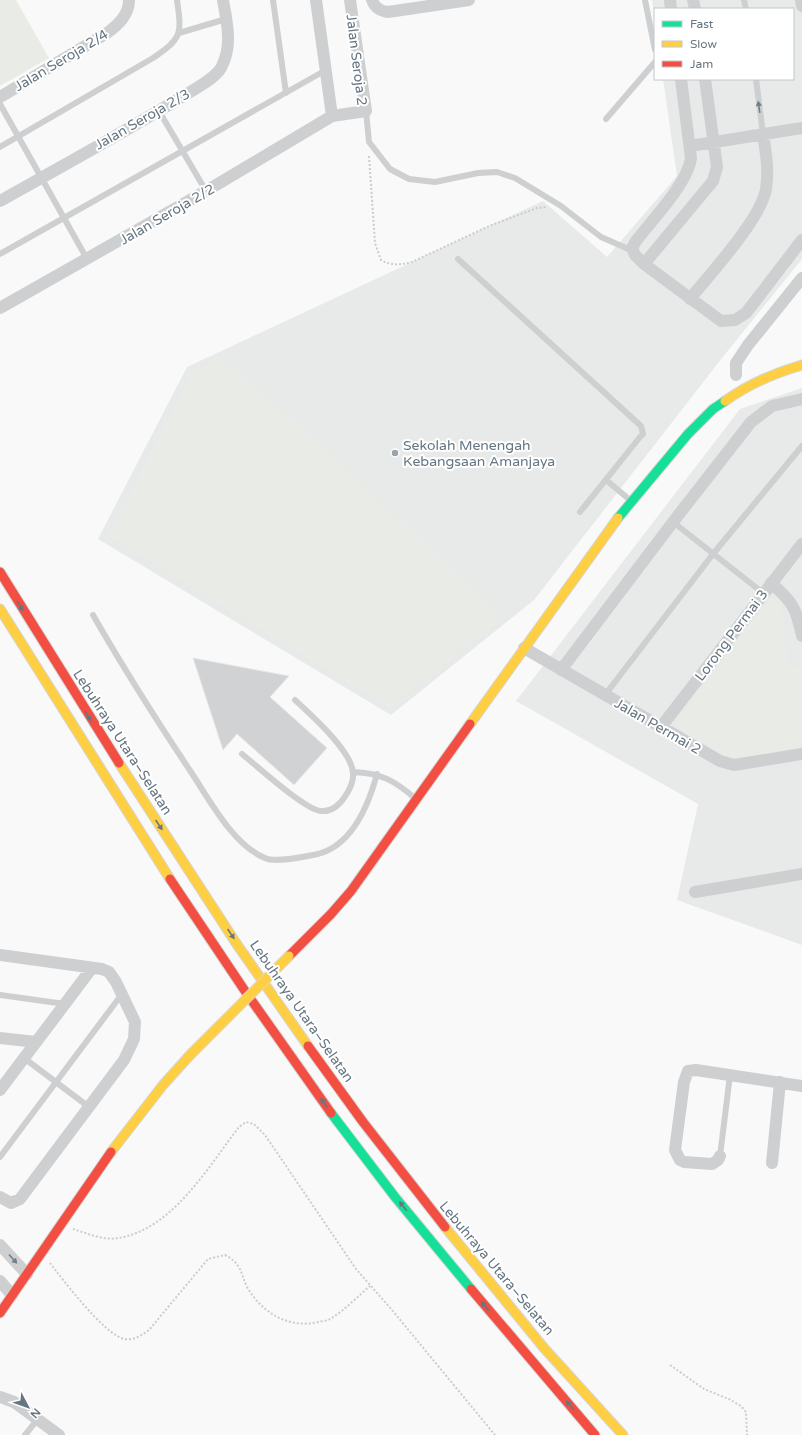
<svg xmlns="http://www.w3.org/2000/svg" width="802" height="1435" font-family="'Varela Round',sans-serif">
	<rect width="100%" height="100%" fill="#f9f9f9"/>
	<path fill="#e8e9e9" d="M 652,0 L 802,0 L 802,259 L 722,358 L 534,600 L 391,715 L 98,539 L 187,367 L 543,201 L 607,257 L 677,176 L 663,79 L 793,79 L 793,9 L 655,9 L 655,20 Z
		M 802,388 L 802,945 L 677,900 L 698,804 L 516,701 L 740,409 Z"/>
	<path fill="#e8ebe6" d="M 0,0 L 16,0 L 49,58 L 0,86 Z
		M 221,358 L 319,443 L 503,617 L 390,708 L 107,536 L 193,372 Z
		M 780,597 L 789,667 L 802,666 L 802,747 L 731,761 L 674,725 L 770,598 Z"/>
	<path fill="#d0d2d3" stroke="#e8e8e8" d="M 193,658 L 289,676 L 270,697 L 327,748 L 294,785 L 237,734 L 223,750 Z"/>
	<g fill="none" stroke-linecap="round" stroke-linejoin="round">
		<g stroke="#d5d6d7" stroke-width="11">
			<path id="fast" d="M 618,518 L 688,434 L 713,409 L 725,401
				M 331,1113 L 395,1197 L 471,1289"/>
		</g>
		<g stroke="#d5d6d7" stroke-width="11">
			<path id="slow" d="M 725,401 C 749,384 774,373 802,365
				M 0,609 L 170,879
				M 470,724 L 618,518
				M 119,763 L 236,943 L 308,1046
				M 111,1152 L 163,1085 L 190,1055
				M 445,1227 L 544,1348 L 623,1435"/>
		</g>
		<g stroke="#d5d6d7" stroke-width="11">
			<path id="jam" d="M 0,572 L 119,763
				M 170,879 L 245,991 L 331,1113
				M 289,956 L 331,914 L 351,891 L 470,724
				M 308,1046 L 363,1122 L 445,1227
				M 471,1289 L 595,1435
				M 0,1313 L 111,1152"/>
		</g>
		<path stroke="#cbcccd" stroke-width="2" stroke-dasharray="2 2" stroke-linecap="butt" d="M 369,156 L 375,243 L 381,260 C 392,266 401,265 412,262 L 489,226 L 537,208 L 546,207
			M 73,1229 C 86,1233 104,1241 118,1238 C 172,1230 208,1167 239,1127 L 246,1122 L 254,1124 L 265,1135 L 356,1269 L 392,1310 L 495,1435
			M 50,1263 C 63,1280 104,1334 124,1339 C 134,1341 142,1335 149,1330 L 208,1259 L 225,1255 C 242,1264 240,1272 247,1287 C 262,1313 289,1329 318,1322 C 322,1321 327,1321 330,1319 C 344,1311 358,1296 370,1286
			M 670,1365 L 704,1389 L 729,1399 L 741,1406 L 746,1412 L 747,1435"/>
		<path stroke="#cecfd0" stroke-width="6" d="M 273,0 L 286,93
			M 645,0 L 655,50
			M 744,0 L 746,9
			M 179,33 L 226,19
			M 756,79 L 763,134
			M 0,104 L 87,259
			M 159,111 L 206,191
			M 366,111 L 369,142 L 390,169 L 409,179 L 435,182 L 478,173 L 497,172 L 515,178 L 561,206 L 601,237 L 633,251
			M 606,119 L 655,62
			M 0,147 L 153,58 C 182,38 182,35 177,0
			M 0,254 L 326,70
			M 458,259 L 641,426 L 643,434 L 640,437 L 580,512
			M 606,480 L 630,500
			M 673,522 L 763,593
			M 93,615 C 124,669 157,721 191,772 C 209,799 233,845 265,858 C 276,863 301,857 313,855 C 350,849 368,807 377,774
			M 605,695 L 713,554 L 802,446
			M 242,754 C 257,766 305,810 321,811 C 331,812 339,805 344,798 C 349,791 354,782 353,773 C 352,751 310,714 295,700
			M 353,772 C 382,773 395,781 416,799
			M 0,995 L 65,1004
			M 24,1058 L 89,1107
			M 720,1156 L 730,1075
			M 0,1157 L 122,994
			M 25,1435 L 38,1419"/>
		<path stroke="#cecfd0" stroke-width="12" d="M 316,0 L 332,116
			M 372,0 C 375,8 380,11 388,12 L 469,0
			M 670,0 L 671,9
			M 693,0 L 695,9
			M 801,0 L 802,6
			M 681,79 L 691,158 C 688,183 652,220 636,241 L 632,248 L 635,255 L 644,264 L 721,321 L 735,320 L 746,313 L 802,240
			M 0,97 L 107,33 C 118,25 129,15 129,0
			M 690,146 L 802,128
			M 0,201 C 59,168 119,135 177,100 C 189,92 214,80 221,68 C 233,46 227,23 223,0
			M 644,264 L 713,181 L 717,167 L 705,79
			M 690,299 C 710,274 761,219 766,189 C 769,170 766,153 763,134
			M 0,308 L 206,191 L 332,116 L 366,111 L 350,0
			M 736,375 L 736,363 L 748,345 L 802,278
			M 771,583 C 793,602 796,608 802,636
			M 524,648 L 720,761 L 734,765 L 802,754
			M 561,670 L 673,522 L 751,422 L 772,406 L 802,399
			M 661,727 L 802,544
			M 695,892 L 802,874
			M 0,955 L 102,969 L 109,972 L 116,982 L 135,1022 L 134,1039 L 124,1060 L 20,1199 L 11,1203 L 0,1197
			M 0,1038 L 36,1042
			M 0,1090 L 92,968
			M 720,1156 L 718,1160 L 712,1164 L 684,1162 L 680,1160 L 675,1150 L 684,1082 L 688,1071 L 696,1070 L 802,1086
			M 772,1163 L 780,1082
			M 0,1245 L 27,1274
			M 0,1281 L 12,1295
			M 0,1397 L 14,1402 L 59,1435"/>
		<use href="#fast" stroke="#16e098" stroke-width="9"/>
		<use href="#slow" stroke="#ffcf43" stroke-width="9"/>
		<use href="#jam" stroke="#f24e42" stroke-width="9"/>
		<g stroke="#d5d6d7" stroke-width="11" stroke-linecap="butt">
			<path id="slow-bridge" d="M 190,1055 L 289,956"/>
		</g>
		<use href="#slow-bridge" stroke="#ffcf43" stroke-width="9"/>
	</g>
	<defs><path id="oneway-solid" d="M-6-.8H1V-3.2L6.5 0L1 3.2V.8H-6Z"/></defs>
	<g fill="#707f8b">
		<use href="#oneway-solid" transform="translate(759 107) rotate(-98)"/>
		<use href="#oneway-solid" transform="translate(13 1259) rotate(48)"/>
	</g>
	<g fill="#657683">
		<use href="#oneway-solid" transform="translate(20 606) rotate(58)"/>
		<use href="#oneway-solid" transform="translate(88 716) rotate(58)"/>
		<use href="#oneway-solid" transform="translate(159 825) rotate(56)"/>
		<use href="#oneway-solid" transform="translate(231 934) rotate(56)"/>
		<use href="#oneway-solid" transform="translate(324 1103) rotate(-125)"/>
		<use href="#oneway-solid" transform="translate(403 1206) rotate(-128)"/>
		<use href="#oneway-solid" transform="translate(485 1306) rotate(-130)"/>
		<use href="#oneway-solid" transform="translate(570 1405) rotate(-131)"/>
	</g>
	<circle fill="#99a4ac" stroke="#fff" stroke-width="1.5" cx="395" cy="453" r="4"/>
	<g text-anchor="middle" stroke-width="4" stroke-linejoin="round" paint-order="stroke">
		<g font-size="14" fill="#657683" stroke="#fff">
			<text transform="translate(61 60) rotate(-31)" y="5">Jalan Seroja 2/4</text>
			<text transform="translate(357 60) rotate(83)" y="5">Jalan Seroja 2</text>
			<text transform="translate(142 119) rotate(-30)" y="5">Jalan Seroja 2/3</text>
			<text transform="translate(167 214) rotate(-30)" y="5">Jalan Seroja 2/2</text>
			<text transform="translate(731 635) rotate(-53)" y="5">Lorong Permai 3</text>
			<text transform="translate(658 726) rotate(30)" y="5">Jalan Permai 2</text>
			<text transform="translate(123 742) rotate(57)" y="5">Lebuhraya Utara–Selatan</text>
			<text transform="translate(302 1011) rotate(55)" y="5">Lebuhraya Utara–Selatan</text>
			<text transform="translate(497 1268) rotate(50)" y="5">Lebuhraya Utara–Selatan</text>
		</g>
		<g font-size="14" fill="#657683" stroke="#fff" text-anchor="start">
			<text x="403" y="450">Sekolah Menengah<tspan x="403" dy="16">Kebangsaan Amanjaya</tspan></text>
		</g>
	</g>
	<rect x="654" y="8" width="140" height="72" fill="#ffffff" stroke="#c1c8cd"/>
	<rect x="662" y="21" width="20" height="6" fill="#16e098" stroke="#c1c8cd"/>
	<text x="690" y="28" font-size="12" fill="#657683">Fast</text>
	<rect x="662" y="41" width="20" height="6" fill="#ffcf43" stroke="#c1c8cd"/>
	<text x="690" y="48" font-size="12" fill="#657683">Slow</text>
	<rect x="662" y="61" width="20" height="6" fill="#f24e42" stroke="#c1c8cd"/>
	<text x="690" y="68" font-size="12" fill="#657683">Jam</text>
	<g transform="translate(28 1407) rotate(131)" stroke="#ffffff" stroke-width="3" paint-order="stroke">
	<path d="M0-3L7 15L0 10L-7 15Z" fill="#657683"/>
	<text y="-6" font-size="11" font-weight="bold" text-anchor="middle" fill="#657683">N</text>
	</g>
</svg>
